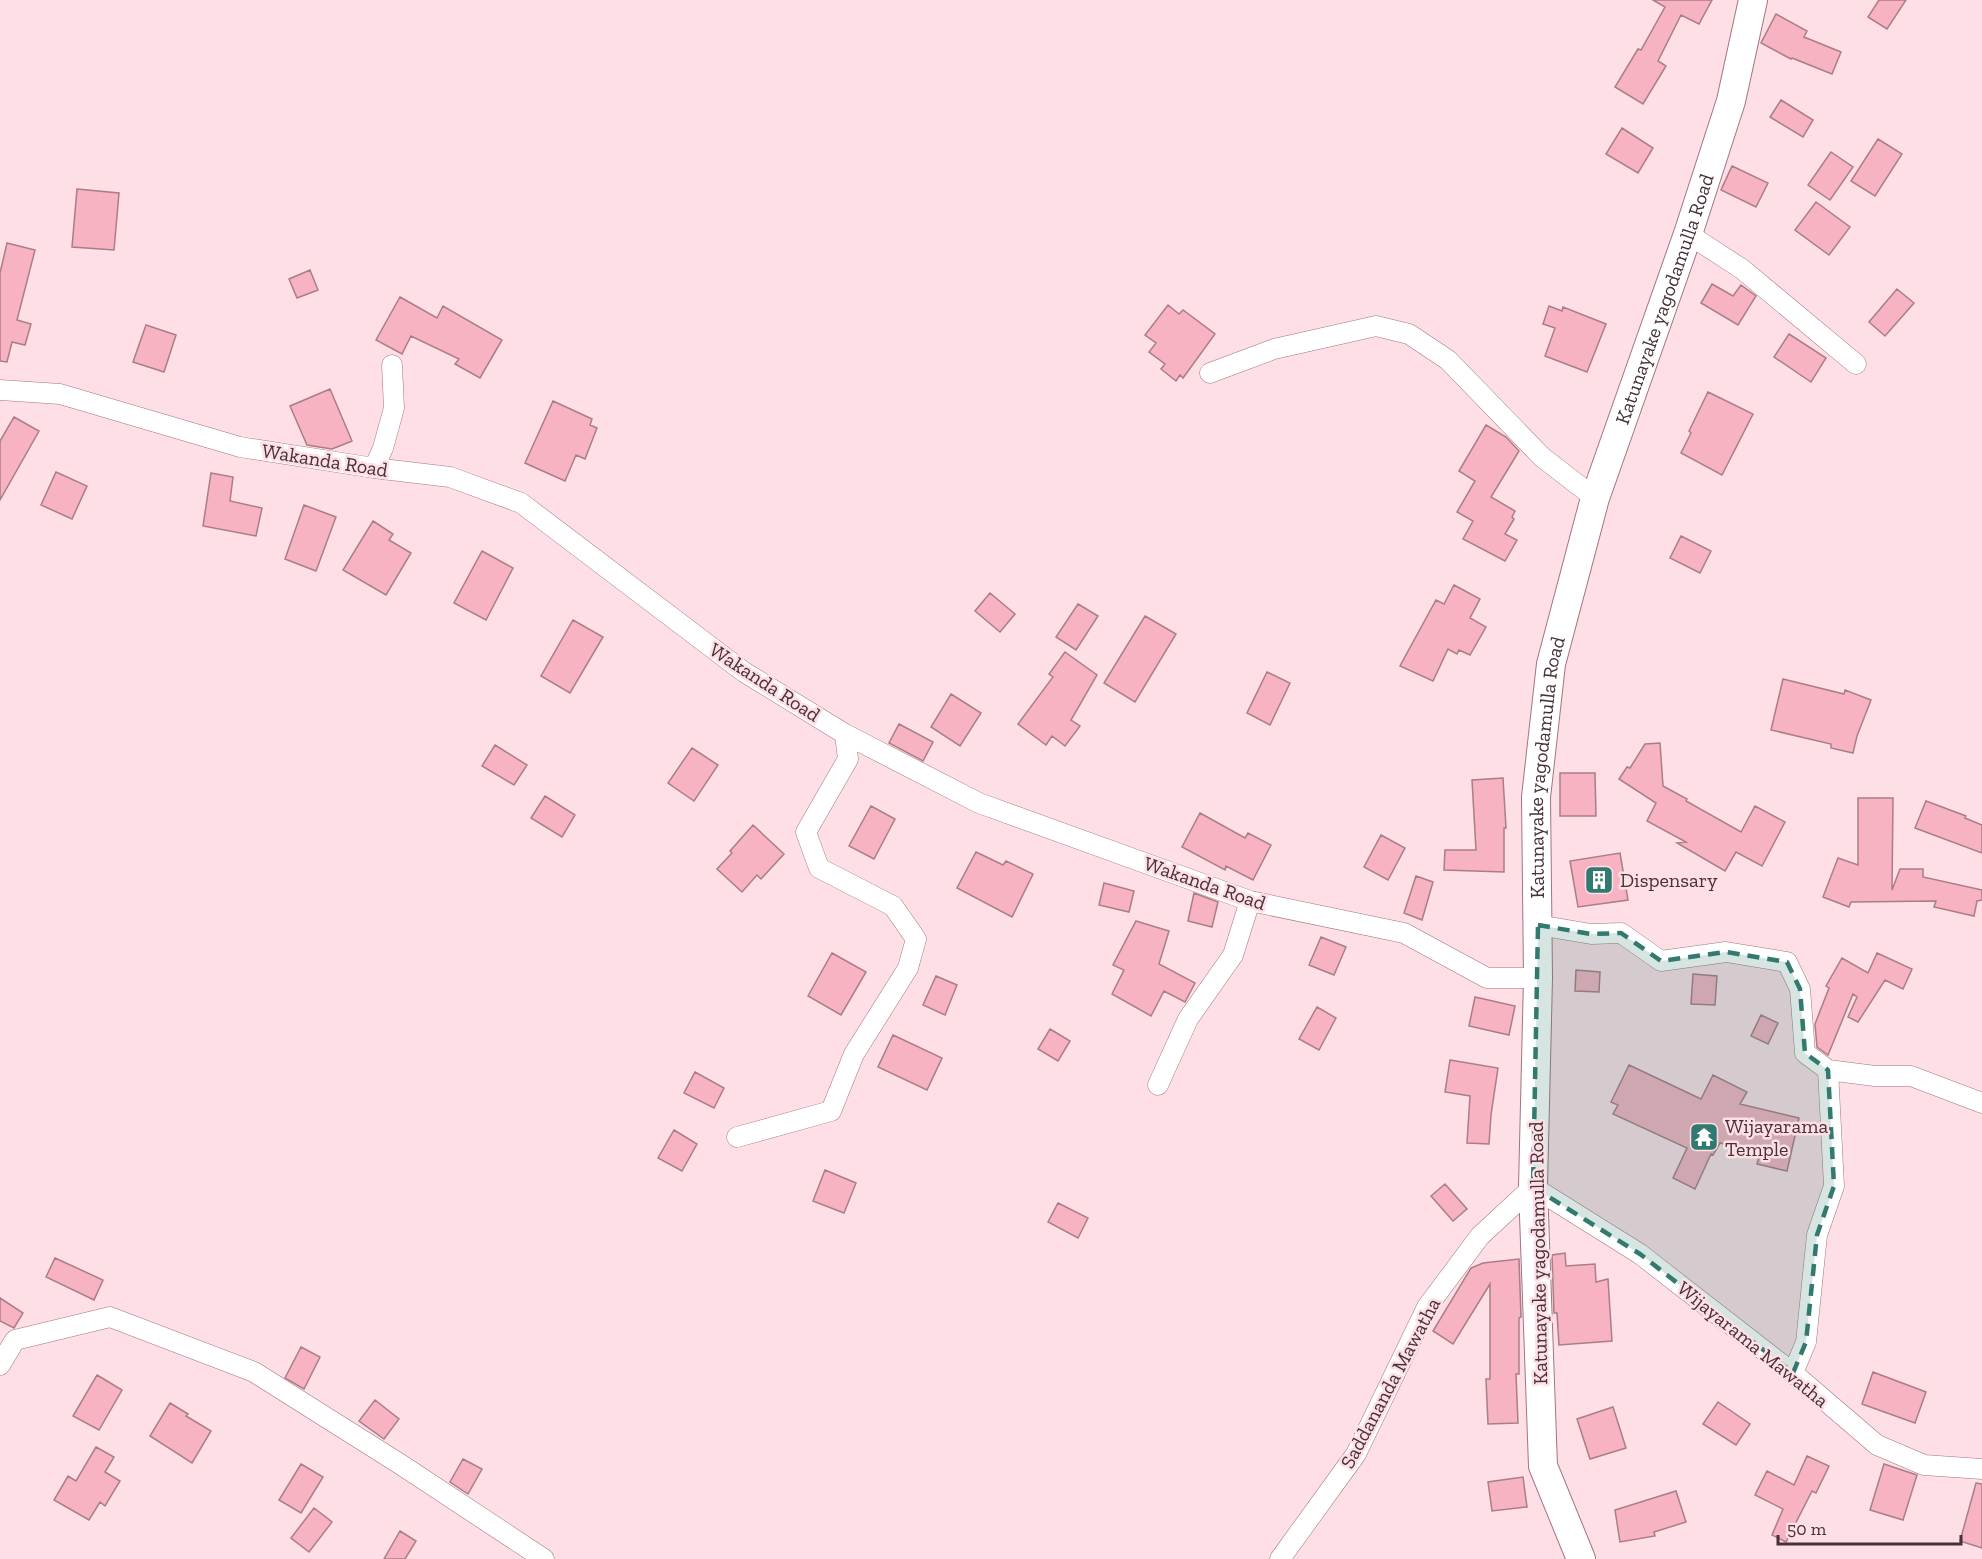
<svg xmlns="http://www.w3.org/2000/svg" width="1982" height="1559" font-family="'Zilla Slab',serif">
	<rect width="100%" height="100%" fill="#fedfe5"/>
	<path fill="#f7b3c2" stroke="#aa7d87" stroke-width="1.5" d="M 1653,0 L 1712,0 L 1699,24 L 1681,15 L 1658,61 L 1666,66 L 1643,104 L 1615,87 L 1638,49 L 1641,50 L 1665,7 Z
		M 1879,0 L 1906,0 L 1887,29 L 1868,17 Z
		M 1776,14 L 1807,31 L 1804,37 L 1841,52 L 1832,74 L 1792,58 L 1791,59 L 1761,43 Z
		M 1781,100 L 1813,120 L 1803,137 L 1770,117 Z
		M 1622,128 L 1653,148 L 1638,173 L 1606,154 Z
		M 1878,139 L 1902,154 L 1875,196 L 1851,181 Z
		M 1831,152 L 1853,167 L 1830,200 L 1808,185 Z
		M 1732,166 L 1768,183 L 1756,207 L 1721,190 Z
		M 77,189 L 119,193 L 114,250 L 72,247 Z
		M 1816,202 L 1850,227 L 1829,255 L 1795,230 Z
		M 7,243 L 35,250 L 17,320 L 31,324 L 25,345 L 12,342 L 7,362 L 0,361 L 0,273 Z
		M 310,270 L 318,290 L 297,298 L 289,279 Z
		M 1712,284 L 1733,296 L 1741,285 L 1756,296 L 1738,325 L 1701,303 Z
		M 1897,289 L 1914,303 L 1885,336 L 1869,322 Z
		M 400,297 L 437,318 L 443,306 L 502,340 L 480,378 L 455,364 L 459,359 L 411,336 L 402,354 L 376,340 Z
		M 1168,305 L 1179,314 L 1183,310 L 1215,334 L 1183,378 L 1180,375 L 1176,381 L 1161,369 L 1165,364 L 1149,352 L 1156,343 L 1145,335 Z
		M 1549,306 L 1562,311 L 1563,307 L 1606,324 L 1587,372 L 1545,356 L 1555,328 L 1543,324 Z
		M 146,325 L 176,335 L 164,372 L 133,362 Z
		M 1789,334 L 1826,358 L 1811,382 L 1774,357 Z
		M 330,389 L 352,441 L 332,449 L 307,445 L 290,406 Z
		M 1708,392 L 1753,414 L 1722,475 L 1681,453 L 1691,433 L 1689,431 Z
		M 553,401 L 592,419 L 590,425 L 597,428 L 585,459 L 576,455 L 565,481 L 525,463 Z
		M 14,417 L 39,431 L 0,500 L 0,441 Z
		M 1486,425 L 1506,437 L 1519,451 L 1491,497 L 1515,511 L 1512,517 L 1514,519 L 1505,534 L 1517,540 L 1505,561 L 1463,539 L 1473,521 L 1457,512 L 1475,481 L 1459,471 Z
		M 56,472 L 87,486 L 72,519 L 41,505 Z
		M 211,473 L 233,477 L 230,501 L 262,508 L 256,536 L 203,526 Z
		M 304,505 L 336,517 L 316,571 L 285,559 Z
		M 373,521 L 393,534 L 389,540 L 411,553 L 386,595 L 343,570 Z
		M 1681,536 L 1711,551 L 1700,573 L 1670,558 Z
		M 482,551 L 513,568 L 486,620 L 454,603 Z
		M 1454,585 L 1480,599 L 1470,618 L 1486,627 L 1470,655 L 1459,650 L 1457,654 L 1448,649 L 1433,681 L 1400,666 L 1436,600 L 1444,604 Z
		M 990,593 L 1015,614 L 1000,632 L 975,611 Z
		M 1078,604 L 1098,616 L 1076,650 L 1056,637 Z
		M 1145,616 L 1176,634 L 1135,702 L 1104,683 Z
		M 573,620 L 603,637 L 570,693 L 541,676 Z
		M 1065,652 L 1097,675 L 1071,720 L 1080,726 L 1065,746 L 1052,736 L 1046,745 L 1018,724 L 1053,677 L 1049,674 Z
		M 1267,672 L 1290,683 L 1270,725 L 1247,713 Z
		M 1783,679 L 1844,694 L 1845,690 L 1871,700 L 1857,736 L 1853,753 L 1831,748 L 1831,744 L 1771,730 Z
		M 951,694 L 981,713 L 960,746 L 931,727 Z
		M 899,724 L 933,742 L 923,761 L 889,743 Z
		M 1660,743 L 1663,786 L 1687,799 L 1686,801 L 1741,832 L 1755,806 L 1785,822 L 1762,866 L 1736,852 L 1725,871 L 1677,843 L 1686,842 L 1647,821 L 1656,803 L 1619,779 L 1627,767 L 1630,768 L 1645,744 Z
		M 495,745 L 527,765 L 514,785 L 482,766 Z
		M 692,748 L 718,765 L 694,801 L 668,783 Z
		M 1560,773 L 1595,773 L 1596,816 L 1560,816 Z
		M 1503,778 L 1506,828 L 1504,828 L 1504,872 L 1444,870 L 1445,850 L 1476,850 L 1472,780 Z
		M 545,796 L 575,815 L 562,837 L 531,818 Z
		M 1858,798 L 1893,798 L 1892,890 L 1900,869 L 1923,869 L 1923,877 L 1982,890 L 1982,900 L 1977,901 L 1974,916 L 1934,907 L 1936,901 L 1851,902 L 1849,907 L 1823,897 L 1838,858 L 1858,865 Z
		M 1926,801 L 1966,816 L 1965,818 L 1982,825 L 1982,853 L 1915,828 Z
		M 871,806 L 895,819 L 874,859 L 849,846 Z
		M 1200,813 L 1245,838 L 1248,833 L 1271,845 L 1253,880 L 1226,866 L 1225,870 L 1182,847 Z
		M 753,825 L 784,854 L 761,879 L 757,875 L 742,892 L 717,869 L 732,853 L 730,851 Z
		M 1381,835 L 1405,848 L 1388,880 L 1364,867 Z
		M 976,852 L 1003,865 L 1006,861 L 1033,874 L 1012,917 L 957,888 Z
		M 1620,853 L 1628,900 L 1578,907 L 1570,861 Z
		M 1416,876 L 1433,882 L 1422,920 L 1404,913 Z
		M 1104,883 L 1134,891 L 1129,912 L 1099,905 Z
		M 1194,893 L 1218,902 L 1212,927 L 1188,921 Z
		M 1136,921 L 1169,931 L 1159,964 L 1195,983 L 1185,1002 L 1164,991 L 1151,1016 L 1112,994 L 1124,970 L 1113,965 Z
		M 1321,937 L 1346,947 L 1334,975 L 1309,965 Z
		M 832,953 L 866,972 L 841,1015 L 808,996 Z
		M 1877,953 L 1912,969 L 1903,989 L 1885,980 L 1858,1022 L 1848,1017 L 1857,997 L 1853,994 L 1828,1055 L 1817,1047 L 1815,1024 L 1829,988 L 1826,986 L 1842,958 L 1868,973 Z
		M 1576,970 L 1600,972 L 1599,992 L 1575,991 Z
		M 1693,974 L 1717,976 L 1715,1005 L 1691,1004 Z
		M 936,976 L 957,985 L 945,1015 L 923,1005 Z
		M 1475,997 L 1515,1006 L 1509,1035 L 1469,1026 Z
		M 1317,1007 L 1336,1018 L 1319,1050 L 1299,1039 Z
		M 1761,1015 L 1778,1023 L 1768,1044 L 1751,1036 Z
		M 1050,1029 L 1070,1041 L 1058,1061 L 1038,1049 Z
		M 893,1035 L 942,1058 L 927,1090 L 878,1067 Z
		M 1450,1060 L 1498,1068 L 1491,1115 L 1489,1144 L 1467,1143 L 1470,1096 L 1445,1092 Z
		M 1629,1065 L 1701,1099 L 1713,1075 L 1747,1092 L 1740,1104 L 1799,1118 L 1787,1171 L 1757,1164 L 1760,1154 L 1720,1143 L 1713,1155 L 1711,1154 L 1695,1189 L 1673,1178 L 1687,1148 L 1613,1114 L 1618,1105 L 1611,1102 Z
		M 695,1072 L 724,1088 L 714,1108 L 684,1093 Z
		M 674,1130 L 697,1144 L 682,1171 L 658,1158 Z
		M 825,1170 L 856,1183 L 844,1213 L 813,1201 Z
		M 1445,1184 L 1467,1209 L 1453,1221 L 1431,1196 Z
		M 1058,1203 L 1088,1218 L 1078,1238 L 1048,1222 Z
		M 1565,1253 L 1566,1266 L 1595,1264 L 1596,1282 L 1608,1279 L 1612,1341 L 1559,1345 L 1557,1313 L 1554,1313 L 1552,1255 Z
		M 55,1258 L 103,1280 L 94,1300 L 46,1277 Z
		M 1519,1259 L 1521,1317 L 1519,1318 L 1519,1374 L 1516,1374 L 1518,1423 L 1488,1424 L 1486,1379 L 1490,1379 L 1490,1284 L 1453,1344 L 1433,1331 L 1471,1268 L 1483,1263 Z
		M 0,1298 L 23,1313 L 14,1328 L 0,1321 Z
		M 301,1347 L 320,1357 L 304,1389 L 285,1378 Z
		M 1873,1372 L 1926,1392 L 1915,1423 L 1862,1404 Z
		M 97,1375 L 122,1390 L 99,1430 L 73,1416 Z
		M 375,1400 L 399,1419 L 384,1439 L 359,1421 Z
		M 1718,1402 L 1750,1424 L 1736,1445 L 1703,1424 Z
		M 170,1403 L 188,1414 L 186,1416 L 211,1431 L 192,1463 L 150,1436 Z
		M 1613,1407 L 1626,1448 L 1590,1459 L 1577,1419 Z
		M 96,1447 L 114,1457 L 105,1472 L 120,1481 L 105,1506 L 100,1502 L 89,1520 L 54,1500 L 68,1476 L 76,1481 Z
		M 1807,1456 L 1829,1466 L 1816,1493 L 1812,1491 L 1786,1542 L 1772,1535 L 1783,1509 L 1755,1495 L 1767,1471 L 1794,1485 Z
		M 463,1459 L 482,1469 L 468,1494 L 450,1482 Z
		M 301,1464 L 323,1477 L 301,1513 L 279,1500 Z
		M 1884,1464 L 1917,1475 L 1903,1520 L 1870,1510 Z
		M 1523,1477 L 1527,1507 L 1492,1511 L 1488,1482 Z
		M 1976,1483 L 1982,1484 L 1982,1548 L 1960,1541 Z
		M 1676,1491 L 1686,1522 L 1654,1532 L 1655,1536 L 1620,1542 L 1615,1510 Z
		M 314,1508 L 332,1522 L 309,1552 L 291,1538 Z
		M 400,1531 L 416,1541 L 405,1559 L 384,1559 Z"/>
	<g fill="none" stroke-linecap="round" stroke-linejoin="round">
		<g stroke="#a2757f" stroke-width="21">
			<path id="minor" d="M 1688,234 L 1742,269 L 1856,364
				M 1210,373 L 1274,349 L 1376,326 L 1409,334 L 1448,360 L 1542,457 L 1595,498
				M 0,390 L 60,394 L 240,447 L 374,468 L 450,477 L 521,503 L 744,672 L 845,734 L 979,803 L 1250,901 L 1404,933 L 1487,978 L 1538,978
				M 374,468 L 383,448 L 394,408 L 392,365
				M 1538,925 L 1591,934 L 1621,933 L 1661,961 L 1726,952 L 1787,962 L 1800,989 L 1805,1053 L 1828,1070 L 1834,1186 L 1817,1235 L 1806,1342 L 1793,1373
				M 1828,1070 L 1875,1076 L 1911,1076 L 1982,1103
				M 1158,1085 L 1188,1019 L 1233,955 L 1250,901
				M 737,1137 L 831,1111 L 854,1054 L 908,968 L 916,939 L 893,906 L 819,868 L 806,832 L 848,759 L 845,734
				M 0,1365 L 15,1340 L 110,1317 L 254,1372 L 400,1464 L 544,1559
				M 1280,1559 L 1356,1454 L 1427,1307 L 1480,1236 L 1533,1187 L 1640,1254 L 1793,1373 L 1877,1445 L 1924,1465 L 1982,1469"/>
		</g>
		<g stroke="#a2757f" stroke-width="30">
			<g id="secondary">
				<path id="s1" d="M 1581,1559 L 1543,1466 L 1533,1187 L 1538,978 L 1536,797 L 1551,664 L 1595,498 L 1688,234 L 1731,101 L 1753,0"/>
			</g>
		</g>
		<use href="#minor" stroke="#fff" stroke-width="20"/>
		<use href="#secondary" stroke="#fff" stroke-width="28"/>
	</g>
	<path fill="#327970" fill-opacity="0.2" stroke="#327970" stroke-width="4.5" stroke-dasharray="12 8" stroke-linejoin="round" d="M 1538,925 L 1591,934 L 1621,933 L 1661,961 L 1726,952 L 1787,962 L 1800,989 L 1805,1053 L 1828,1070 L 1834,1186 L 1817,1235 L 1806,1342 L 1793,1373 L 1640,1254 L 1533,1187 Z"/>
	<defs>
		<g id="building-square" transform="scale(1.5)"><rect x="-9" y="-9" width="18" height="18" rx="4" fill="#327970" stroke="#fedfe5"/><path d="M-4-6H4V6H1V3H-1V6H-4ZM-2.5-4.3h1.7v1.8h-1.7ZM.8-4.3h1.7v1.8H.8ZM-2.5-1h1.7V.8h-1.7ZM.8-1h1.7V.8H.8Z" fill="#fff"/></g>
		<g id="temple-square" transform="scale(1.5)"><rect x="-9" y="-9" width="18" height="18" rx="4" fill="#327970" stroke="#fedfe5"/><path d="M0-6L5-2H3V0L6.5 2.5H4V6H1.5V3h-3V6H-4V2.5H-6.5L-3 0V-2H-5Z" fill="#fff"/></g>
	</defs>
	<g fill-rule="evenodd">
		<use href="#building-square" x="1599" y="880"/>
		<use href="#temple-square" x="1704" y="1137"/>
	</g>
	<g text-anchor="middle" stroke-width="5" stroke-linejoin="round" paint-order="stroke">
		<g font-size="20" fill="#453136" stroke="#fedfe5">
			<text dy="7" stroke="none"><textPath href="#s1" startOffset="1286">Katunayake yagodamulla Road</textPath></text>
			<text transform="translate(325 460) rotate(9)" y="7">Wakanda Road</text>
			<text transform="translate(765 682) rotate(33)" y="7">Wakanda Road</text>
			<text dy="7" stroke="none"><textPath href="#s1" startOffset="800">Katunayake yagodamulla Road</textPath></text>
			<text transform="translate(1205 883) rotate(19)" y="7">Wakanda Road</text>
			<text transform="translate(1538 1253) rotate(-91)" y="7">Katunayake yagodamulla Road</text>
			<text transform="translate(1753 1344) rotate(39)" y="7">Wijayarama Mawatha</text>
			<text transform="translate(1390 1383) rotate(-62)" y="7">Saddananda Mawatha</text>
		</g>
		<g font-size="20" fill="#453136" stroke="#fedfe5" text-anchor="start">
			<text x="1620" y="887">Dispensary</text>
			<text x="1725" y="1133">Wijayarama<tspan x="1725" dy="23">Temple</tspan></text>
		</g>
	</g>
	<path d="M1778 1535v9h183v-9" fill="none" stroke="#453136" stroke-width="3"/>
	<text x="1787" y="1535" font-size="18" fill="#453136" stroke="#fedfe5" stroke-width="4.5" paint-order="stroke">50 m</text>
</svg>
